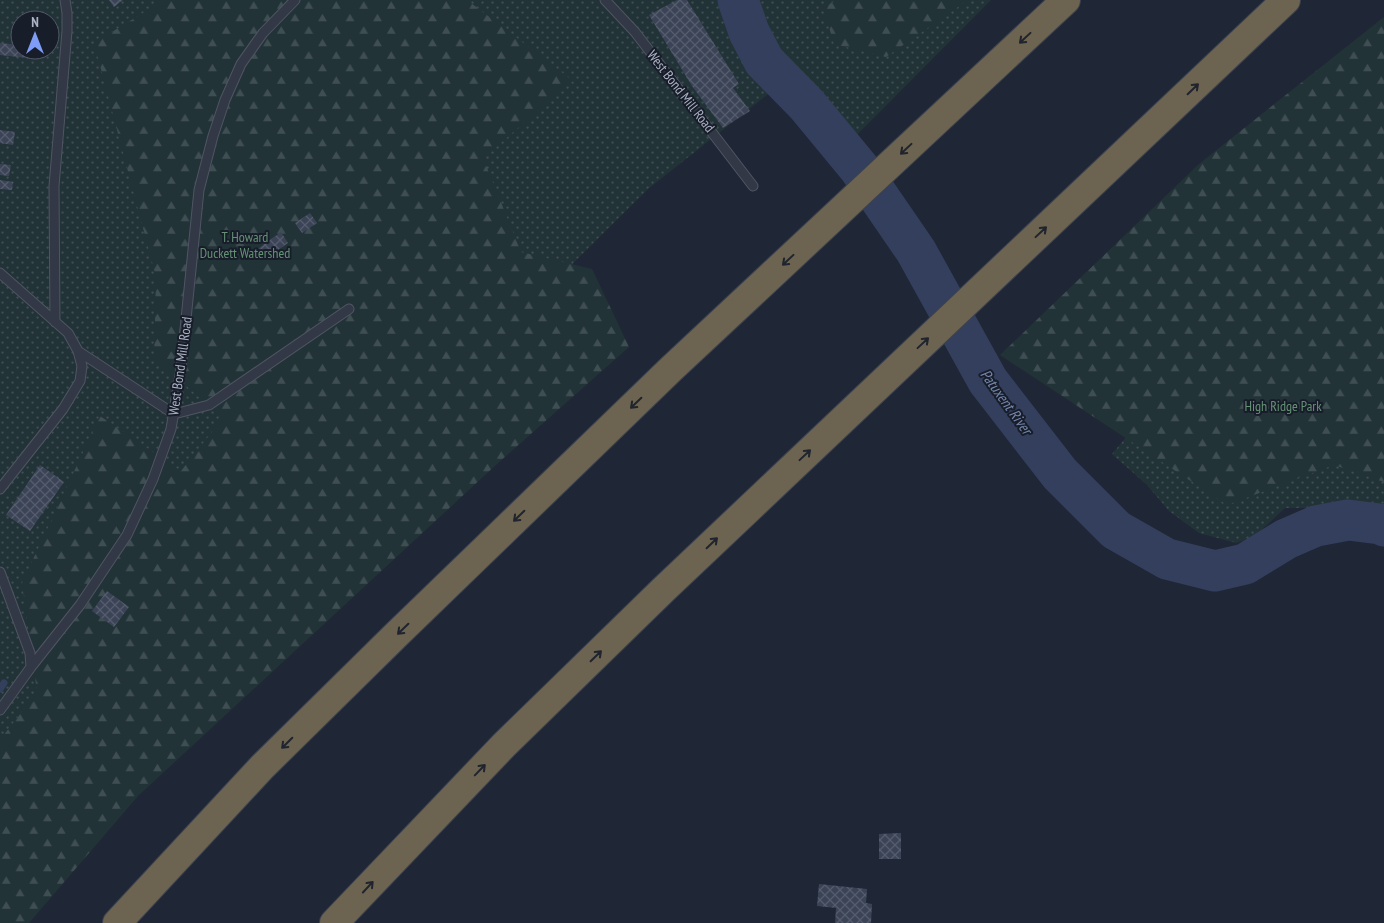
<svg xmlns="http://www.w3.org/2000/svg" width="1384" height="923" font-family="'PT Sans Narrow',sans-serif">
	<defs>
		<pattern id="green-dots" width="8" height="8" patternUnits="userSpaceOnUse" patternTransform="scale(1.25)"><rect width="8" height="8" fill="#223337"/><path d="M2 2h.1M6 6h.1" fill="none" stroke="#3f4e52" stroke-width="1.8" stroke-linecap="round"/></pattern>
		<pattern id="forest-firs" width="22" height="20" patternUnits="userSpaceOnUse" patternTransform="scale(1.25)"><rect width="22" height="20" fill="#223337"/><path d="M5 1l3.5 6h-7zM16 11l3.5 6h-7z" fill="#3f4e52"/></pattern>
		<pattern id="building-cross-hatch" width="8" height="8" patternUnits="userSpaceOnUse" patternTransform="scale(1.25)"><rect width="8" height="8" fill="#3b4356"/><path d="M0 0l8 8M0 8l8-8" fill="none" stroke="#555c6d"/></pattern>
	</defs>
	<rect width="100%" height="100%" fill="#1f2635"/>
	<path fill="url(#green-dots)" fill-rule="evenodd" d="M 0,0 L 991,0 L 837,155 L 772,91 L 648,189 L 292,542 L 0,836 ZM 20,20 L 50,20 L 50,50 L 20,50 Z
		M 1305,224 L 1384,259 L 1384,508 L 1367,505 L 1335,508 L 1285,508 L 1254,537 L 1236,543 L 1199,533 L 1169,511 L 1147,485 L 1112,454 Z"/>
	<path fill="url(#forest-firs)" d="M 164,0 L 467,0 L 573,81 L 483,158 L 521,252 L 592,269 L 629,347 L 497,464 L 138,796 L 29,923 L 0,923 L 0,740 L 37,692 L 22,583 L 100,416 L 181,471 L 223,418 L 154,358 L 156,277 L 94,43 Z
		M 838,0 L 968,0 L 886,57 L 834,44 L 823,7 Z
		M 1384,17 L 1384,482 L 1334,465 L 1227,505 L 1000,355 L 1199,164 Z"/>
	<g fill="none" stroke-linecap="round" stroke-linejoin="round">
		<path stroke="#333f5d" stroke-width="7" d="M 0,689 L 4,683"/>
		<path stroke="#333f5d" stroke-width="41" d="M 738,0 L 749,32 L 764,61 L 807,105 L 859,168 L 916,251 L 988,381 L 1060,474 L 1116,530 L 1167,559 L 1215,571 L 1245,564 L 1286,539 L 1316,526 L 1348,520 L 1380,524 L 1384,526"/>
	</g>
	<path fill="url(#building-cross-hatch)" d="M 109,0 L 123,0 L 114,7 Z
		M 677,0 L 687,0 L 739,84 L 733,88 L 750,111 L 723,128 L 692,86 L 649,15 Z
		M 0,43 L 20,45 L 20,50 L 29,50 L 28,58 L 0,55 Z
		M 0,130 L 15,132 L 13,145 L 0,143 Z
		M 0,164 L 11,165 L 9,176 L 0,175 Z
		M 0,180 L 13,182 L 12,190 L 0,189 Z
		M 310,213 L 317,223 L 302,233 L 295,223 Z
		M 281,232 L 288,243 L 266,258 L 259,248 Z
		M 40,465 L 64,482 L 30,531 L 6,515 Z
		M 107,591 L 129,607 L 114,627 L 92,611 Z
		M 901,833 L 901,859 L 879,859 L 879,834 Z
		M 819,884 L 867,889 L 866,903 L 872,904 L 871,923 L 835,923 L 836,908 L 817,906 Z"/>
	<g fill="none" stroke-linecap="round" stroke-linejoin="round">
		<g stroke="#505564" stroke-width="11">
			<path id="lane" d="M 605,0 L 635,32 L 753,186
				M 0,273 L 68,333 L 78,351 L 82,366 L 80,381 L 63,409 L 0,489
				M 55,322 L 54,186 L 67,31 L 67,13 L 65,0
				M 78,351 L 174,414 L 209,405 L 349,309
				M 0,572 L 30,653 L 31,667
				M 0,710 L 31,667 L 80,605 L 127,535 L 153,479 L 171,429 L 181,369 L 199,190 L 213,136 L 225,100 L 241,64 L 263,33 L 295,0"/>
		</g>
		<g stroke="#3d4250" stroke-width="30">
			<path id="highway" d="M 117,923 L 262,767 L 396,635 L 671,369 L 1066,0
				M 334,923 L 504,745 L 663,590 L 1286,0"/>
		</g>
		<use href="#lane" stroke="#333846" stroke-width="9"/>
		<use href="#highway" stroke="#6c6450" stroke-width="28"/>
	</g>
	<defs><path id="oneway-shaft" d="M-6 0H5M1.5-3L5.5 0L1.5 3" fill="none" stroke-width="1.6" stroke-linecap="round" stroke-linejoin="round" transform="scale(1.25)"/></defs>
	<g stroke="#20242e">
		<use href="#oneway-shaft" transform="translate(1025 38) rotate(137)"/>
		<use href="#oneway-shaft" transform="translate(1193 89) rotate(-44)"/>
		<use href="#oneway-shaft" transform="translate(906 149) rotate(137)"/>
		<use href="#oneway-shaft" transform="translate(1041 232) rotate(-43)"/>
		<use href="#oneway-shaft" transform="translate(788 260) rotate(137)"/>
		<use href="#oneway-shaft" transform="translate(923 343) rotate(-43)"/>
		<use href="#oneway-shaft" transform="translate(636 403) rotate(136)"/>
		<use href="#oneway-shaft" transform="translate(805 455) rotate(-43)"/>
		<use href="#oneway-shaft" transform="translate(519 516) rotate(136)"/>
		<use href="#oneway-shaft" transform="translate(712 543) rotate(-44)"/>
		<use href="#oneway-shaft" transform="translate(403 629) rotate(136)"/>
		<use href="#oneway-shaft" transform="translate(596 656) rotate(-44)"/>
		<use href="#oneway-shaft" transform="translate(287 743) rotate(135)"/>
		<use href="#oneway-shaft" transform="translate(480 770) rotate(-46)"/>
		<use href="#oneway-shaft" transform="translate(368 887) rotate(-47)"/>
	</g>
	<g text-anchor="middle" stroke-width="4" stroke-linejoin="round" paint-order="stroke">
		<g font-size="14" fill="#acb2c3" stroke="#181d2a">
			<text transform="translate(681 91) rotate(52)" y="5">West Bond Mill Road</text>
			<text transform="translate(180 366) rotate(-82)" y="5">West Bond Mill Road</text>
		</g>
		<g font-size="14" fill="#659275" stroke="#181d2a">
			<text x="245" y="242">T. Howard<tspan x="245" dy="16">Duckett Watershed</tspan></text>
			<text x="1283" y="411">High Ridge Park</text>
		</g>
		<g font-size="15" font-style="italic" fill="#7486ab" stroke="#181d2a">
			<text transform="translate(1006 402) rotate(54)" y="5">Patuxent River</text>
		</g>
	</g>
	<g transform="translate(35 35)"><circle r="24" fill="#181d2a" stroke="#535967"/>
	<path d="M0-4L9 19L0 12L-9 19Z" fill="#7f9df6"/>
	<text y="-8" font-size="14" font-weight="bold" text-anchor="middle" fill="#acb2c3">N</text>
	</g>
</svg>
